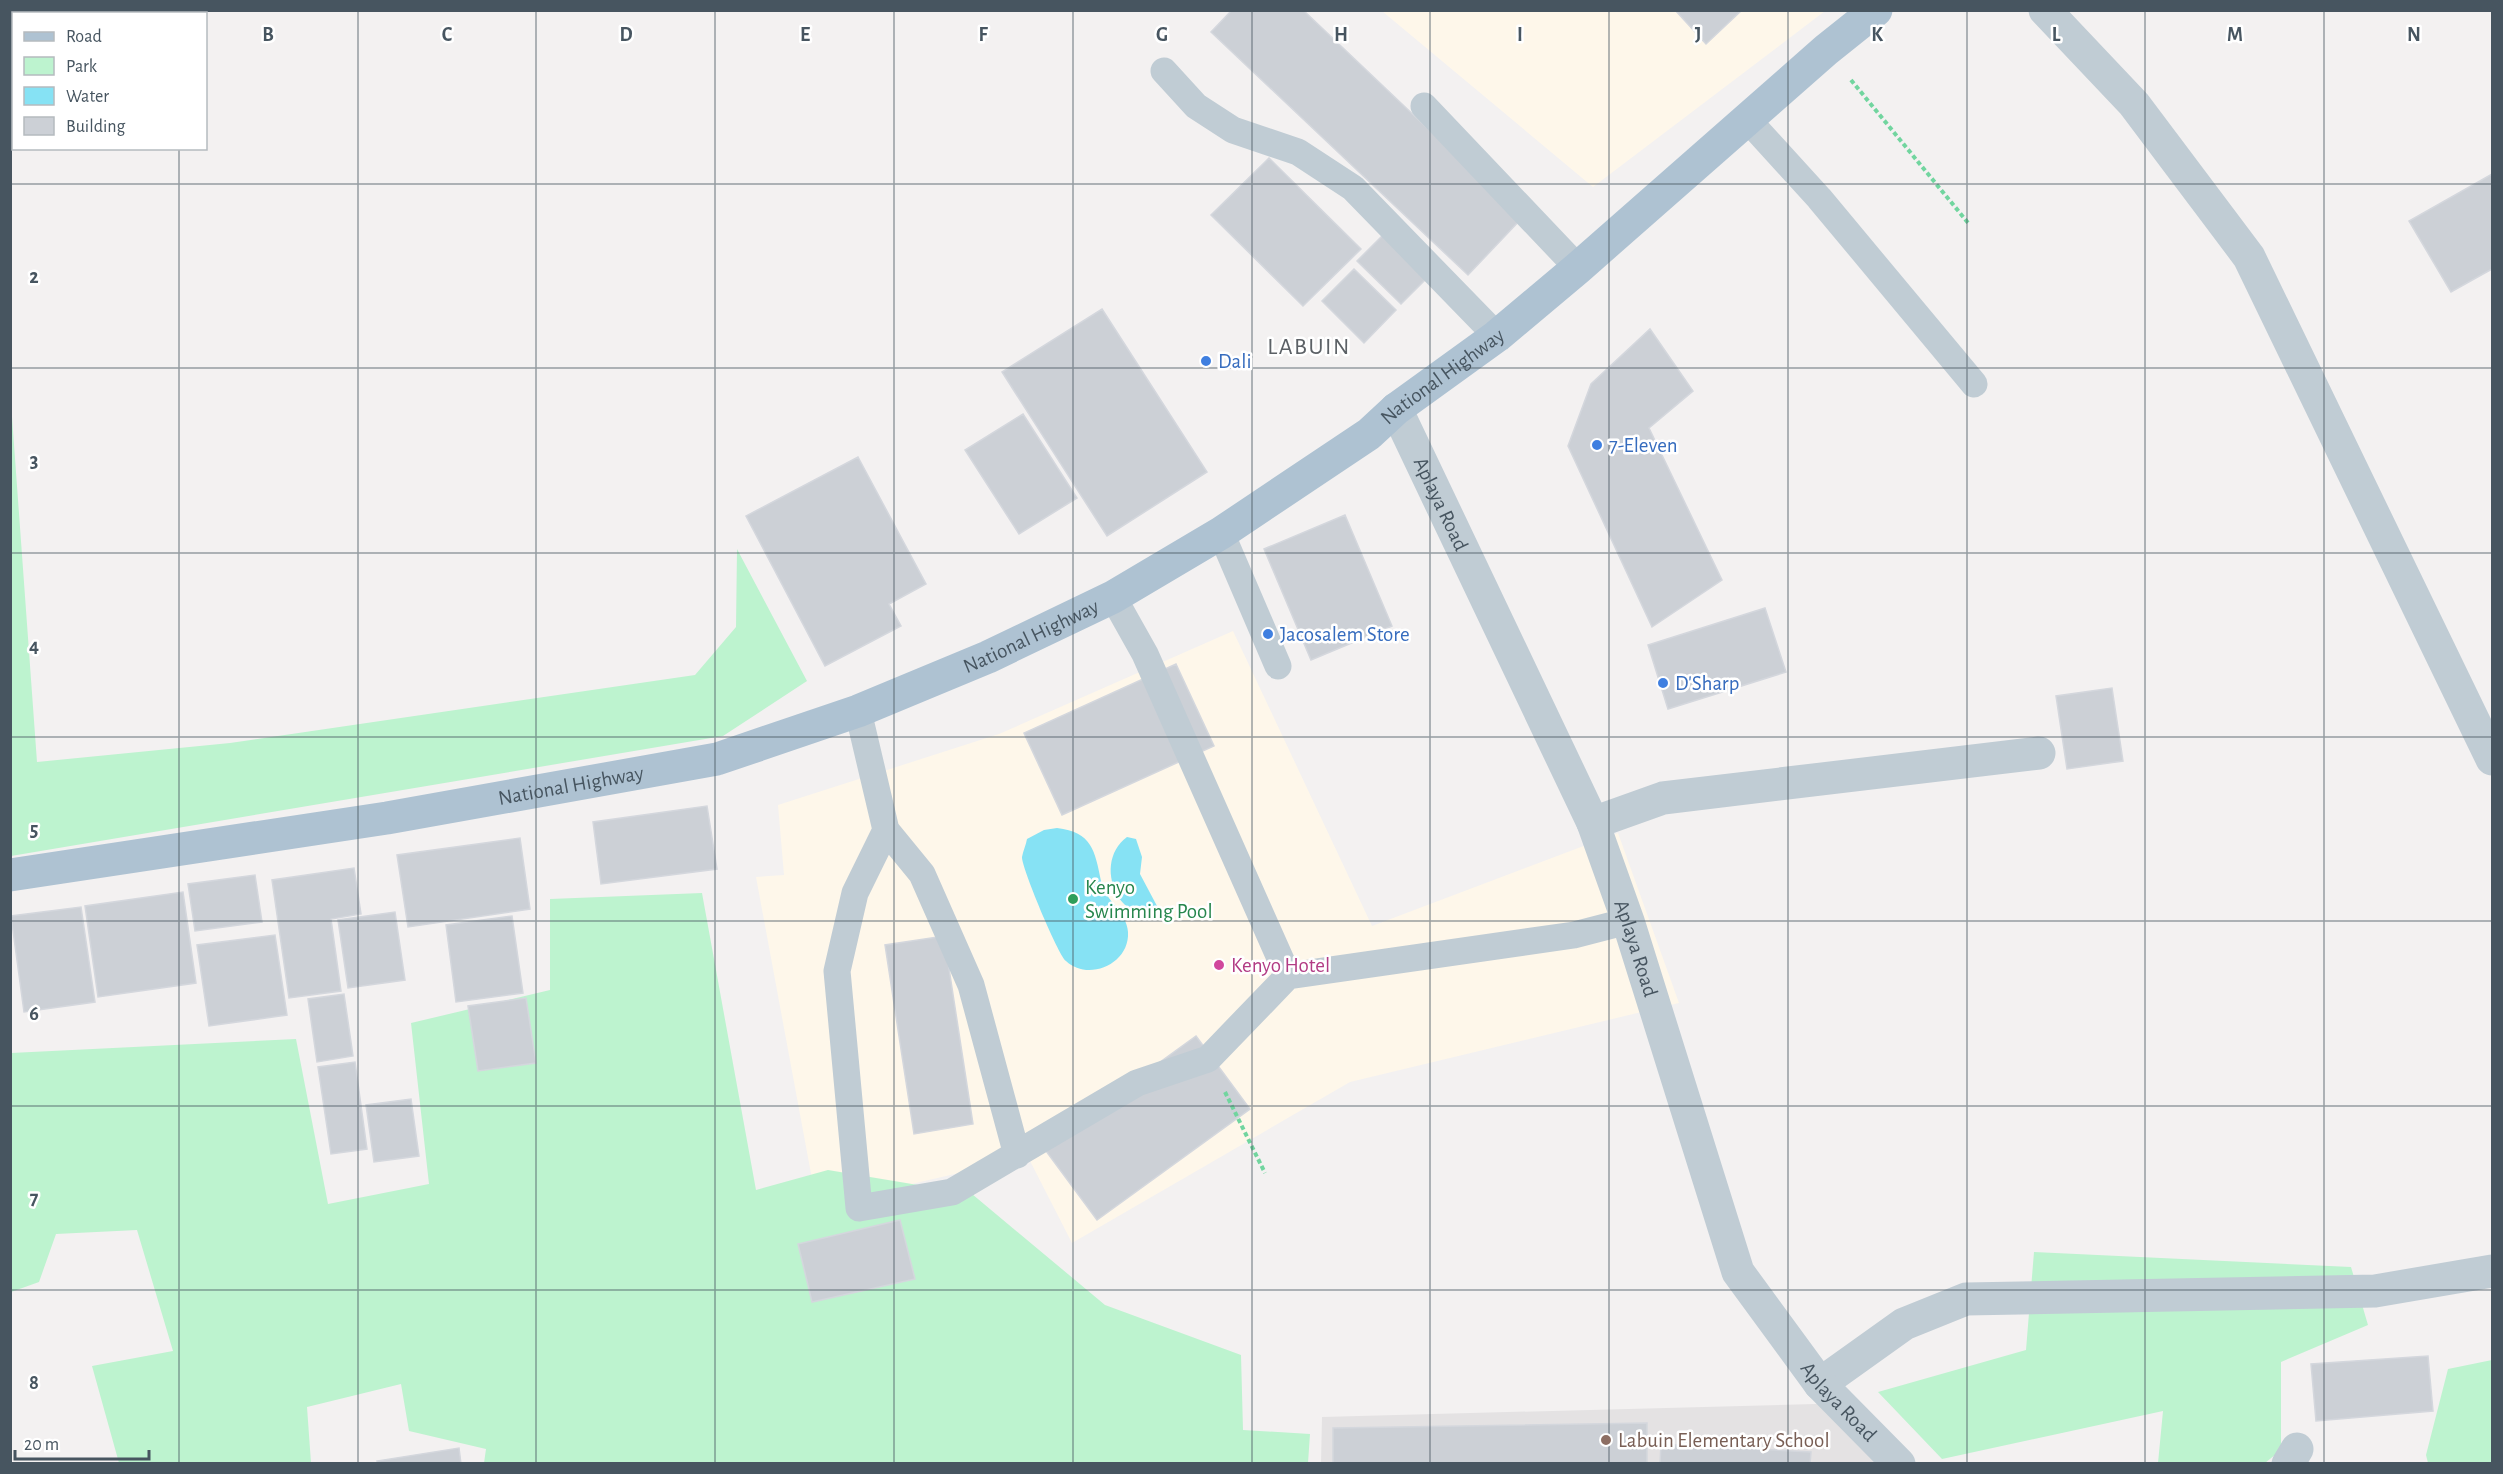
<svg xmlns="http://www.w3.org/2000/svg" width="2503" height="1474" font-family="'Alegreya Sans',sans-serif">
	<rect width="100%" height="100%" fill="#f3f1f1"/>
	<path fill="#fef7ea" d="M 1382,11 L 1825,11 L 1593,187 Z
		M 1233,631 L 1372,926 L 1618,833 L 1679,1003 L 1350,1082 L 1072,1243 L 1028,1157 L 817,1206 L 756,877 L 784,875 L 778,805 L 999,734 Z"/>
	<path fill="#e4e2e3" d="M 1852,1403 L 1913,1464 L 1321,1464 L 1322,1417 Z"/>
	<path fill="#bdf3cf" d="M 11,403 L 37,762 L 230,743 L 695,675 L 736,627 L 737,549 L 807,681 L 723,736 L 11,856 Z
		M 702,893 L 756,1190 L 828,1170 L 972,1194 L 1105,1305 L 1241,1355 L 1243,1430 L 1310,1434 L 1308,1463 L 484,1463 L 486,1449 L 409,1431 L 401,1384 L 307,1407 L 311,1463 L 119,1463 L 92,1366 L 173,1351 L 137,1230 L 56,1234 L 39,1282 L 11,1292 L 11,1053 L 296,1039 L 328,1204 L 429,1184 L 411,1023 L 550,990 L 550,899 Z
		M 2034,1252 L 2351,1267 L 2368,1325 L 2281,1362 L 2281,1450 L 2265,1463 L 2158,1463 L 2163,1411 L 1942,1459 L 1878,1392 L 2026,1350 Z
		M 2492,1360 L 2492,1463 L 2428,1463 L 2426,1455 L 2448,1369 Z"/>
	<path fill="#86e2f4" d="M 1057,828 C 1092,832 1095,851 1101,881 C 1105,901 1127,912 1128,932 C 1130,964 1088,982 1066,961 C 1058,955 1021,866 1022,857 C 1023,851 1026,845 1027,839 L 1044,830 Z
		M 1127,837 L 1136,839 L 1142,857 L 1140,874 L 1157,906 L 1151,914 L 1137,915 C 1131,910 1123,904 1119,898 C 1106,877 1108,851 1127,837 Z"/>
	<path fill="#ccd0d6" stroke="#d4d7dd" stroke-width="1.5" d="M 1232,10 L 1303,10 L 1522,218 L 1468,275 L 1211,32 Z
		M 1675,10 L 1742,10 L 1706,44 Z
		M 1269,158 L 1361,249 L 1303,306 L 1211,215 Z
		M 2492,174 L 2492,269 L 2451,292 L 2409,221 Z
		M 1385,233 L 1429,276 L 1401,304 L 1357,261 Z
		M 1354,269 L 1396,310 L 1364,343 L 1322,301 Z
		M 1102,309 L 1207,472 L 1107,536 L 1002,372 Z
		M 1650,329 L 1693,391 L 1649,428 L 1722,580 L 1652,627 L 1568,446 L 1591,384 Z
		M 1023,414 L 1077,498 L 1019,534 L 965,450 Z
		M 858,457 L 926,584 L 889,604 L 901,626 L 825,666 L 746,516 Z
		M 1345,515 L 1392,626 L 1311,660 L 1264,549 Z
		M 1765,608 L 1786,672 L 1668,709 L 1648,645 Z
		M 1176,664 L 1214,746 L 1062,815 L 1024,733 Z
		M 2112,688 L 2123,761 L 2067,769 L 2056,696 Z
		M 707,806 L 717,869 L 601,884 L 593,822 Z
		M 520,838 L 530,909 L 408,927 L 397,855 Z
		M 354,868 L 361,914 L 331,919 L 341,991 L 289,998 L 272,880 Z
		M 255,875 L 262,922 L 195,931 L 188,884 Z
		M 183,892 L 196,983 L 98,997 L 85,906 Z
		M 81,907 L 95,1002 L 24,1012 L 11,916 Z
		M 395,912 L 405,980 L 348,988 L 338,920 Z
		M 512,916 L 523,993 L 456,1002 L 446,925 Z
		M 275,935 L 287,1015 L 209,1026 L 197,945 Z
		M 944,936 L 973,1124 L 914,1134 L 885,945 Z
		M 344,994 L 353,1056 L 317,1062 L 308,999 Z
		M 526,998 L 536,1063 L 478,1071 L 468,1006 Z
		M 1196,1036 L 1250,1109 L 1097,1220 L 1043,1147 Z
		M 355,1062 L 367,1149 L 331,1154 L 318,1067 Z
		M 411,1099 L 419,1156 L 374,1162 L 366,1105 Z
		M 900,1220 L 915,1279 L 812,1302 L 798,1244 Z
		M 2428,1356 L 2433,1411 L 2316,1421 L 2311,1364 Z
		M 1647,1423 L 1647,1464 L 1333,1464 L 1333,1428 Z
		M 1661,1444 L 1811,1452 L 1810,1464 L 1660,1464 Z
		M 459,1448 L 461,1464 L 378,1464 L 377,1461 Z"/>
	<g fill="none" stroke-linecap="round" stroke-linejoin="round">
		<path stroke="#71d59f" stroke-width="4" stroke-dasharray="4.5 3" stroke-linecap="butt" d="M 1851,80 L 1969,224
			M 1225,1092 L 1265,1173"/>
		<path stroke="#c0ccd4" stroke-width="27" d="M 1164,71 L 1196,106 L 1233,130 L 1298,152 L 1353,188 L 1497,336
			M 1424,106 L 1578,268
			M 1747,119 L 1819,198 L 1974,384
			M 1221,533 L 1278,666
			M 1113,597 L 1145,654 L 1288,976
			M 858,711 L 886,830 L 922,874 L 971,985 L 1017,1155
			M 886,830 L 855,893 L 837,971 L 859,1208 L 952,1192 L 1137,1083 L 1208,1059 L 1288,976 L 1574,935 L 1628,921"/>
		<path stroke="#c0ccd4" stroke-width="33" d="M 2045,10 L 2134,104 L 2249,257 L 2492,759
			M 1593,823 L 1663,798 L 2039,753
			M 1820,1384 L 1904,1324 L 1966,1299 L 2375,1291 L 2492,1271
			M 2288,1464 L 2297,1449"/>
		<path stroke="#c0ccd4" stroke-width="33" id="s1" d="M 1396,409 L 1593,823 L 1628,921 L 1738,1272 L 1820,1384 L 1899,1464"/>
		<path stroke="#aec2d2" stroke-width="33" id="s2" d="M 10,875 L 387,818 L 717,759 L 858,711 L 988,657 L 1113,597 L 1221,533 L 1369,434 L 1396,409 L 1497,336 L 1578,268 L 1826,50 L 1876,10"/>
	</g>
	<path fill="none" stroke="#475560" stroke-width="1.5" stroke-opacity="0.55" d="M 179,10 L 179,14M 358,10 L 358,1464M 536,10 L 536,1464M 715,10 L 715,1464M 894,10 L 894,1464M 1073,10 L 1073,1464M 1252,10 L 1252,1464M 1430,10 L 1430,1464M 1609,10 L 1609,1464M 1788,10 L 1788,1464M 1967,10 L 1967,1464M 2145,10 L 2145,1464M 2324,10 L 2324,1464M 179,148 L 179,1464M 10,184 L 2492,184M 10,368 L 2492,368M 10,553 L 2492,553M 10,737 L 2492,737M 10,921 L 2492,921M 10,1106 L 2492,1106M 10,1290 L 2492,1290"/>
	<g fill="#3f7fe0" stroke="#fff" stroke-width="2">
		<circle cx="1206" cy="361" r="6"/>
		<circle cx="1597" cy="445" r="6"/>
		<circle cx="1268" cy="634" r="6"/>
		<circle cx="1663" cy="683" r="6"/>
	</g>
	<circle fill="#2e9e5b" stroke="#fff" stroke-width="2" cx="1073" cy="899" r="6"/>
	<circle fill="#d1479c" stroke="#fff" stroke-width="2" cx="1219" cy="965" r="6"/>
	<circle fill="#8d6e63" stroke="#fff" stroke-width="2" cx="1606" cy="1440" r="6"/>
	<g text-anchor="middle" stroke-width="5" stroke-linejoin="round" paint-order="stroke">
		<g font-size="21" fill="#366cbe" stroke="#fff" text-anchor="start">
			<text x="1218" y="368">Dali</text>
			<text x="1609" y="452">7-Eleven</text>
			<text x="1280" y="641">Jacosalem Store</text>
			<text x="1675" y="690">D'Sharp</text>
		</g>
		<g font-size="21" fill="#475560" stroke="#fff">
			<text dy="7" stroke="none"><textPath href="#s2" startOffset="1542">National Highway</textPath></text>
			<text dy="7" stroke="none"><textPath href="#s1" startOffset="105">Aplaya Road</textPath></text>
			<text dy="7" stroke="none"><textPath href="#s2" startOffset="1054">National Highway</textPath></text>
			<text dy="7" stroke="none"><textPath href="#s2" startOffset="568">National Highway</textPath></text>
			<text dy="7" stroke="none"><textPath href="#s1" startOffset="591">Aplaya Road</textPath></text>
			<text dy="7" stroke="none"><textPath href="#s1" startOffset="1095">Aplaya Road</textPath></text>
		</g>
		<g font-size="21" fill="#27864d" stroke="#fff" text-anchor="start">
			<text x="1085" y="894">Kenyo<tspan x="1085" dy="24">Swimming Pool</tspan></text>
		</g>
		<g font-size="21" fill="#b23c85" stroke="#fff" text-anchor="start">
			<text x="1231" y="972">Kenyo Hotel</text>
		</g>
		<g font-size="21" fill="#785e54" stroke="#fff" text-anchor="start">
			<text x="1618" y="1447">Labuin Elementary School</text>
		</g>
		<g font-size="24" letter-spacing="1.5" fill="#5c6166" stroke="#fff">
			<text x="1309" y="354">LABUIN</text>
		</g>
	</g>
	<g font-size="20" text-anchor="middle" font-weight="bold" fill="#475560" stroke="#fff" stroke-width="5" stroke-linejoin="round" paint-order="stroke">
		<text x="268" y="41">B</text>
		<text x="447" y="41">C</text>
		<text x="626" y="41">D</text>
		<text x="805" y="41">E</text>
		<text x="983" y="41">F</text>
		<text x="1162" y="41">G</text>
		<text x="1341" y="41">H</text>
		<text x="1520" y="41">I</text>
		<text x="1698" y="41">J</text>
		<text x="1877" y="41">K</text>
		<text x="2056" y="41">L</text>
		<text x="2235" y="41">M</text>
		<text x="2414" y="41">N</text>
		<text x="34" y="283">2</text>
		<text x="34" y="467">3</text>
		<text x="34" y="652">4</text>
		<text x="34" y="836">5</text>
		<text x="34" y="1020">6</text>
		<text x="34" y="1204">7</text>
		<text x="34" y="1389">8</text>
	</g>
	<rect width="2503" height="1474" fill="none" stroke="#475560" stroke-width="24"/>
	<rect x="12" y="12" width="195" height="138" fill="#ffffff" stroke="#b5bbbf" stroke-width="1.5"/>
	<rect x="24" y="32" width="30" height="9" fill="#aec2d2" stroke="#b5bbbf" stroke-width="1.5"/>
	<text x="66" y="42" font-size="18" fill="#475560">Road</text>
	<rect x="24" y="57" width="30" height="18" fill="#bdf3cf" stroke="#b5bbbf" stroke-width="1.5"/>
	<text x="66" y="72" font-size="18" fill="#475560">Park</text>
	<rect x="24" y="87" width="30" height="18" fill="#86e2f4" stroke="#b5bbbf" stroke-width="1.5"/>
	<text x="66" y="102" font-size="18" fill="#475560">Water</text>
	<rect x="24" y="117" width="30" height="18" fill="#ccd0d6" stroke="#b5bbbf" stroke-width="1.5"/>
	<text x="66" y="132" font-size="18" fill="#475560">Building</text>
	<path d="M15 1450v9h134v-9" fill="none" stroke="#475560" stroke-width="3"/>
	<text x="24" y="1450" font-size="18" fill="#475560" stroke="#ffffff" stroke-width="4.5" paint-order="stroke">20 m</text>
</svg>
